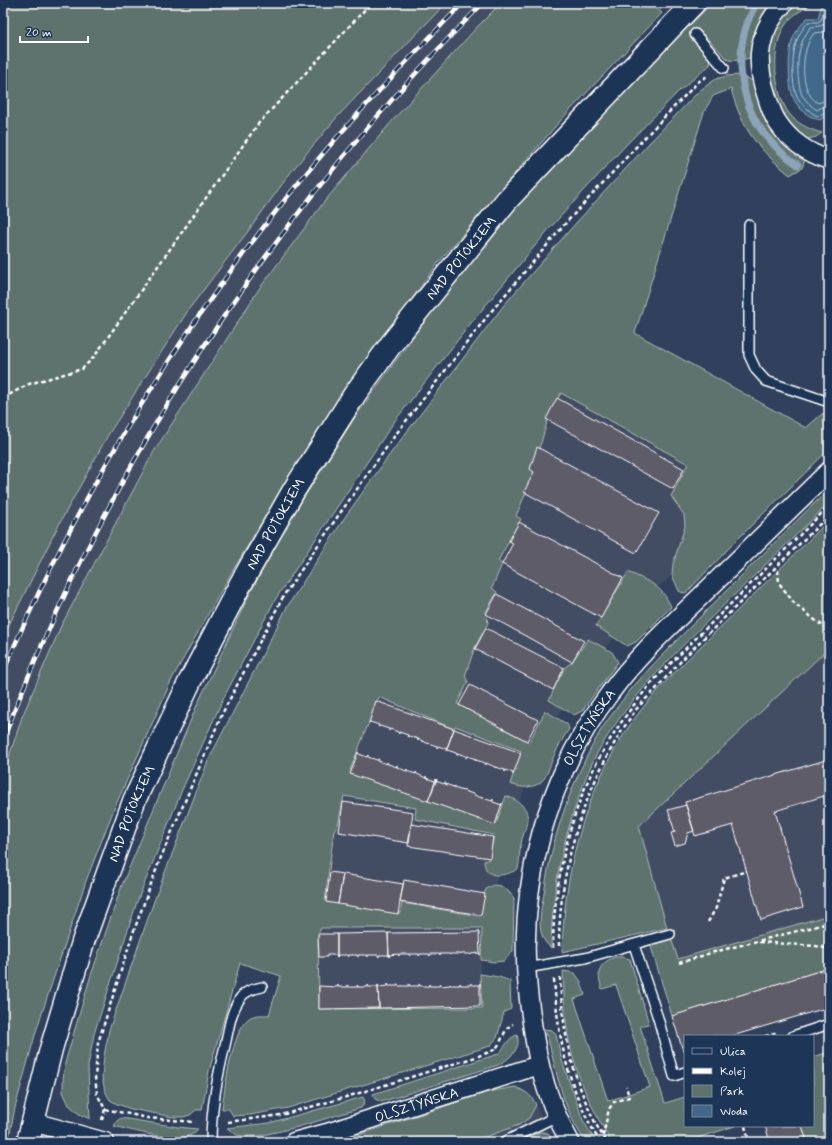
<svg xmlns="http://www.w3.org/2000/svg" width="832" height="1145" font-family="Mynerve,sans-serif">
	<rect width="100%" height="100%" fill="#31415d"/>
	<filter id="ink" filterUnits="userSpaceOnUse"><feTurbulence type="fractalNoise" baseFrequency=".025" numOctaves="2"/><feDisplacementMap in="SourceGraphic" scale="8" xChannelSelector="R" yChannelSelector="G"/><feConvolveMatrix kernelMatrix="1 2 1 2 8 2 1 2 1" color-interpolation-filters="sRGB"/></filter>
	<g filter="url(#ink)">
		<path fill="#434d64" d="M 445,3 L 501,3 L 478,26 L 393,120 L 324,202 L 259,289 L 210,363 L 153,453 L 61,626 L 22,717 L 3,775 L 3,637 L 56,530 L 108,435 L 189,309 L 249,230 L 291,172 L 337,117 Z
			M 561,393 L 689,464 L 672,496 L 684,515 L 685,526 L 673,564 L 672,575 L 658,587 L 605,648 L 557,717 L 519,802 L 508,846 L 495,885 L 487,888 L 482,928 L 480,974 L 482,1008 L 319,1009 L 318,934 L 321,928 L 334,830 L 338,825 L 350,771 L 379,697 L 457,704 L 465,676 L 476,646 L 488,623 L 486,612 L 497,592 L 492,588 L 502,564 L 498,561 L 521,520 L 516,516 L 536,470 L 530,466 L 541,443 L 549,415 Z
			M 828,648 L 829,649 L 829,915 L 677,959 L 667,928 L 639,826 Z
			M 536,1105 L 548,1133 L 541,1132 L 528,1139 L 527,1142 L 470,1142 L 519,1125 L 529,1118 Z"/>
		<path fill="#5e736e" stroke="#aeb9b6" d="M 3,3 L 446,3 L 337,117 L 291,172 L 249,230 L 189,309 L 108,435 L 56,530 L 3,637 Z
			M 501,3 L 650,3 L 662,13 L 560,121 L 438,263 L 325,419 L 230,575 L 172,679 L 114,809 L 86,881 L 37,1028 L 15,1108 L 8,1142 L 3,1142 L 3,775 L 22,717 L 61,626 L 153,453 L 259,289 L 324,202 L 393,120 L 478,26 Z
			M 712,3 L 774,3 L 752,57 C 744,60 736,61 728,60 L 699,30 L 690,38 L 711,59 L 710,65 L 679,91 L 625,146 L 549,229 L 471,323 L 394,422 L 275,600 L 223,699 L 182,790 L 137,902 L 94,1034 L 88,1066 L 90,1119 L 79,1114 L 69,1105 L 63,1092 L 63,1080 L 65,1063 L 90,978 L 122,885 L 197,705 L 248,597 L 290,520 L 355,417 L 427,318 L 510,213 L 596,120 Z
			M 792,3 L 811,3 L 810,5 C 801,11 792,15 786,24 C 770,46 773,97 792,117 C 800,125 811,130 822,133 L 816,137 L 804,140 L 795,132 L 779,108 L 768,74 L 769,47 L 774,29 Z
			M 740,75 L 753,81 L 761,107 L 802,154 L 805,160 L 802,168 L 790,175 C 758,149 742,130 731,89 L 713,96 L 704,112 L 635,333 L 806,428 L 823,413 L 829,421 L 829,449 C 797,482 763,513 731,546 C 716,561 702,577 687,592 L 683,593 L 679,591 L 672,575 L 673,564 L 685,526 L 684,515 L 671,496 L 688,464 L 561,393 L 549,415 L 541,443 L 531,466 L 536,469 L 516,516 L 521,519 L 498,561 L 502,564 L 492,588 L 497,592 L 486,612 L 488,623 L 475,647 L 465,676 L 468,682 L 457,704 L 529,742 L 545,711 L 567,724 L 569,729 C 563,738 558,747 554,756 C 547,771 547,785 528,787 C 522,788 516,786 510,784 L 521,751 L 455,726 L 454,729 L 379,697 L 350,770 L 496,824 L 506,796 C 518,800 530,808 527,822 C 526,830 522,836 521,844 C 519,852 520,861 518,869 C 506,876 485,881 484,861 L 489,859 L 494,835 L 415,819 L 416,808 L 344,796 L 338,825 L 334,830 L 325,901 L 400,913 L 402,903 L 480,916 L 484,893 L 487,888 L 495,885 L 501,886 L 508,891 L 514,898 L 513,951 L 504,961 L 495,962 L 481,960 L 482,928 L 321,928 L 318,934 L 319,1009 L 482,1008 L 480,974 L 499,977 L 510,981 L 511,1009 L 504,1012 L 497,1038 L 490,1046 L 288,1108 L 250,1115 L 233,1116 L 229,1109 L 222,1109 C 224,1090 233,1030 248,1019 C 254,1014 261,1015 269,1015 L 281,976 L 240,963 L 209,1071 L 202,1110 L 196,1110 L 190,1115 L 183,1117 L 173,1117 L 131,1109 L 117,1104 L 110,1100 L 105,1091 L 102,1077 L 104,1056 L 109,1030 L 154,901 L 208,761 L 287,607 L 345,517 L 393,450 L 504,305 L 575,224 L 651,141 L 699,91 L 716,79 L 726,76 Z
			M 829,489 L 829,503 C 793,538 757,573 721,608 C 676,652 631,695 599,750 C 591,764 585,779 580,794 C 561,845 552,894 551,948 C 533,934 542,907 545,888 C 552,835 574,776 601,730 C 605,723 611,716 615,710 C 639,677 668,649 696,621 C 740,577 785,532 829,489 Z
			M 829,520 L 829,649 L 828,649 L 639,826 L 667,928 L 562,952 C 564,875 582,800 624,734 C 646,699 677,670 706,641 C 747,601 788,561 829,520 Z
			M 628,572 C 649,582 662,585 671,607 L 636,642 L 627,646 L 596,626 Z
			M 588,639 L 612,652 L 618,662 L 582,711 L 574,715 L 549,700 L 564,668 L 572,662 Z
			M 829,915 L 829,968 L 672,1016 L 651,947 L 671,938 L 678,959 Z
			M 614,957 L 623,957 L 630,959 L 649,1024 L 640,1026 L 665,1103 L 685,1097 L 685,1126 L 735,1126 L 685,1142 L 611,1142 C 591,1107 573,1070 567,1030 C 564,1010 564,991 563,971 L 575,973 L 581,982 L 585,995 L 574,999 L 608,1101 L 650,1087 L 616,985 L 602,989 C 597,973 597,965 614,957 Z
			M 544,1029 L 552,1030 L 556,1035 L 563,1064 L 583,1120 L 596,1142 L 586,1142 C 563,1111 556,1071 547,1034 L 544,1034 Z
			M 517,1035 C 522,1049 509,1059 498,1065 L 381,1102 L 375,1099 L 373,1094 L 498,1054 C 506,1047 507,1038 517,1035 Z
			M 829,1052 L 829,1142 L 807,1142 L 802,1126 L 813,1126 L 813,1057 Z
			M 515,1087 C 525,1091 532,1095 536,1105 L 529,1118 L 519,1125 L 488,1136 L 470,1142 L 424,1142 L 424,1140 L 417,1142 L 337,1142 L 488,1092 Z
			M 363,1097 L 365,1101 L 361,1108 L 298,1127 L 259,1136 L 243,1136 L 237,1135 L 227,1128 L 269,1123 Z
			M 121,1118 L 178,1127 L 198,1129 C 195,1132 193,1135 188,1136 C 172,1142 131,1130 114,1126 L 117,1121 Z
			M 541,1132 L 548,1133 L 553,1142 L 527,1142 L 533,1135 Z"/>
		<path fill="#416889" stroke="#8da4b8" d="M 822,3 L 829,3 L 829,113 L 820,120 C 809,118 797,108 793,97 C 788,84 788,54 792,41 C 795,32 801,25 807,18 L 818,18 Z"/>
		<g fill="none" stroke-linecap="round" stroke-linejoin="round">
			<path stroke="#b3c3d0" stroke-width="1" d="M 826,3 L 821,20 L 818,22 L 808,22 C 803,29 798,35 796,43 C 792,56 791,84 797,96 C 799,101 804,106 809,110 C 812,113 814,115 819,116 L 826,111 L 829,111
				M 829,12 L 825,24 L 820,26 L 811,27 C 798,43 796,63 799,83 C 800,87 800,92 802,95 C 806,101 811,106 817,110 L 824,106 L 829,105
				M 829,28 L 823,32 L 814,33 C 801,49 798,91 818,103 L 829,99"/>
			<path stroke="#8da4b8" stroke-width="7" d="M 757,3 C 730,47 738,109 774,145 C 781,153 790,159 798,165"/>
		</g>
		<path fill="#5f5c6b" stroke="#fff" d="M 557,398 L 684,469 L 673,489 L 546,419 Z
			M 537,447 L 659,513 L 636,553 L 524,492 L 534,472 L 530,469 Z
			M 519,522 L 623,578 L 601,618 L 502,564 L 513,543 L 509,541 Z
			M 497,594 L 584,641 L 572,662 L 486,614 Z
			M 486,628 L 564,668 L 553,690 L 475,649 Z
			M 470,685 L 538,720 L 527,741 L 459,705 Z
			M 376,701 L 454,729 L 446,751 L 447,749 L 438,746 L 437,748 L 437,746 L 428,743 L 428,744 L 427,743 L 418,739 L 418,741 L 418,739 L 409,736 L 407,737 L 408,735 L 399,732 L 399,734 L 398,732 L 390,729 L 389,731 L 389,729 L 380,726 L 378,727 L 379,725 L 370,722 L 369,723 Z
			M 454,729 L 521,753 L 513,775 L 513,773 L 505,770 L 505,772 L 505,770 L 496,767 L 495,768 L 495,767 L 486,763 L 486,765 L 485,763 L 476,760 L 475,761 L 476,759 L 467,756 L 466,758 L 466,756 L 457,753 L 457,755 L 456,753 L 447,750 L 446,751 Z
			M 358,752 L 359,754 L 367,757 L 368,755 L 368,757 L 377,760 L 379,759 L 378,761 L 387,764 L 387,762 L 388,764 L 397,767 L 397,765 L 397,767 L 406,771 L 407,769 L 407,771 L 416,774 L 416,772 L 417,774 L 426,778 L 426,776 L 426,778 L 435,781 L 436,779 L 428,801 L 350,774 Z
			M 829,759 L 829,812 L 824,796 L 775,811 L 803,907 L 761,920 L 733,825 L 695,836 L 685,802 Z
			M 437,779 L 436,781 L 444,784 L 445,782 L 445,784 L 454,787 L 454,786 L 454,788 L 463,791 L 464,789 L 464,791 L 473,794 L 474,793 L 474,795 L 482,798 L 483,796 L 483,798 L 492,801 L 493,799 L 493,802 L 502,805 L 502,803 L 495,825 L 428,801 Z
			M 343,802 L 413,812 L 409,843 L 339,832 Z
			M 686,805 L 694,831 L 688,833 L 685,843 L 675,846 L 671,833 L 675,832 L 668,810 Z
			M 411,824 L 493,837 L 490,858 L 408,846 Z
			M 330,872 L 343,874 L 338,904 L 326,902 Z
			M 343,874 L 403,884 L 398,914 L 338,904 Z
			M 404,880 L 485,894 L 481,915 L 400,902 Z
			M 479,932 L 480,955 L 479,953 L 471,954 L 471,955 L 470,954 L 461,954 L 461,955 L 460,954 L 450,954 L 450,955 L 449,954 L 440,954 L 440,956 L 439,954 L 430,954 L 430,956 L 429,954 L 420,954 L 419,956 L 419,954 L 409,954 L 410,956 L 408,954 L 399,954 L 399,956 L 398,954 L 389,955 L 389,957 L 388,933 Z
			M 388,933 L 389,957 L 388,955 L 379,955 L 379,957 L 378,955 L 368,955 L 368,957 L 367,955 L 358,955 L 358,957 L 357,955 L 348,955 L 348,957 L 347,955 L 338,955 L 337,957 L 337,934 Z
			M 318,934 L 337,934 L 337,957 L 337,955 L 327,955 L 327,957 L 319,957 Z
			M 829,968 L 829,1007 L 732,1036 L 685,1036 L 685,1050 L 683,1051 L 672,1016 Z
			M 460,983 L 461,985 L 470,985 L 471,983 L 471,985 L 480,985 L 480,983 L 480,1006 L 379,1008 L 378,985 L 379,987 L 388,986 L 388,984 L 389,986 L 398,986 L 398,984 L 399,986 L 409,986 L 409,984 L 410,986 L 419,986 L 419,984 L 420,986 L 429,986 L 429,984 L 430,986 L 439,986 L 440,984 L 440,986 L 450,985 L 450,984 L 451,985 L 460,985 Z
			M 338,985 L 338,987 L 347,987 L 348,985 L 348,987 L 358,987 L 357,985 L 358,987 L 368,987 L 368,985 L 369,987 L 378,987 L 378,985 L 379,1008 L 319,1009 L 319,986 L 337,987 Z
			M 765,1126 L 802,1126 L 807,1142 L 770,1142 Z"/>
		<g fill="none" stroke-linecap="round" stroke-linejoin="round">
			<g stroke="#fff" stroke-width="12">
				<path id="lane" d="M 695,34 L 724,68
					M 749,225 L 749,355 L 756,370 L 766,381 L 829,402
					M 634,945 L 658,1018 L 674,1076 L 685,1072
					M 526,968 L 585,958 L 670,934
					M 793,1036 L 829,1024
					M 211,1142 C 211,1107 218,1075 226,1041 C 229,1027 231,1012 239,1000 C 244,991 253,989 262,987
					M 504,1142 L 557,1116"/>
			</g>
			<g stroke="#fff" stroke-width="21">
				<g id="street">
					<path d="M 784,3 C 773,15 764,30 761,46 C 758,62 761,79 766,94 C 769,103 772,115 778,123 C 790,141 808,153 829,160"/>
					<path d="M 33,1122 L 105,1142"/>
					<path id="s1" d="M 294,1142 L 327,1133 L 539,1065"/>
					<path id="s2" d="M 570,1142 C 542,1092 534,1047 528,991 C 517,887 547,776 610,693 C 636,657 670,626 702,595 C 744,554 787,512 829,471"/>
				</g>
			</g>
			<g stroke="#fff" stroke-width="25">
				<g id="secondary">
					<path id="s3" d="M 28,1142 L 51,1049 L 84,939 L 134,801 L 190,681 L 240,585 L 294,490 L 355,394 L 392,343 L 507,200 L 694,3"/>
				</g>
			</g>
			<path stroke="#fff" stroke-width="2.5" stroke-dasharray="4 3" stroke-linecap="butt" d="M 3,398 L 29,384 L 82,369 L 94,357 L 258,124 L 371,3
				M 778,570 L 779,583 L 795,604 L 820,624 L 829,628
				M 708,922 L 716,908 L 724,878 L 747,871
				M 759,942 L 816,946 L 829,949
				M 559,946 C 559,862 587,779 635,711 C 641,703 649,696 656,689 C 673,669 691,650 710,632 C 750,593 789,554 829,515
				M 553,948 C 553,890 568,820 594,768 C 610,736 631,707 654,680 L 829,506
				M 679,963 L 714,952 L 829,923
				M 560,977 C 562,1023 569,1065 588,1107 C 593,1119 599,1131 607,1142
				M 554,979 C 558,1040 568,1089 600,1142
				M 765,1036 L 778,1032
				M 105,1109 L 148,1118 L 195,1122
				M 102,1120 L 105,1109 L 97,1094 L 95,1077 L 98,1043 L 132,936 L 159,862 L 222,714 L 284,595 L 338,516 L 396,434 L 489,314 L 564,225 L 648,134 L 698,82 L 709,75
				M 228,1122 L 281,1115 L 343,1098 L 479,1056 C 483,1054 490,1052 494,1050 C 503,1043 503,1028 513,1024
				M 745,1126 L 749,1142
				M 603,1136 L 609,1109 L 614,1102 L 629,1097 L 626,1086"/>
			<use href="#lane" stroke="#1d3557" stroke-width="9"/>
			<use href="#street" stroke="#1d3557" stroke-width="18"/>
			<use href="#secondary" stroke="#1d3557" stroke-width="22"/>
			<g stroke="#fff" stroke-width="4.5">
				<path id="rail" d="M 3,672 C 83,484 193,306 326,150 C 370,99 416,51 463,3
					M 3,740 C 109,462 273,213 483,3"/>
			</g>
			<use href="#rail" stroke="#1d3557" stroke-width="3" stroke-dasharray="9" stroke-linecap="butt"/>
		</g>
	</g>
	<g text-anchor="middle" stroke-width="3" stroke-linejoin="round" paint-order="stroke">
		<g font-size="14" fill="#fff" stroke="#1d3557">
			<text dy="5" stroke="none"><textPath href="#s3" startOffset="994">NAD POTOKIEM</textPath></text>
			<text dy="5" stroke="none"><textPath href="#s3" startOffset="669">NAD POTOKIEM</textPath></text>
			<text dy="5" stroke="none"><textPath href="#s2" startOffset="434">OLSZTYŃSKA</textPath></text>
			<text dy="5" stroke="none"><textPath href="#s3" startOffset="345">NAD POTOKIEM</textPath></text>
			<text dy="5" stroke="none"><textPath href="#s1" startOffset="128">OLSZTYŃSKA</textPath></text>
		</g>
	</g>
	<rect width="832" height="1145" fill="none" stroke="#1d3557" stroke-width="16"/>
	<rect x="8" y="8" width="816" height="1129" fill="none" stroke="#fff" stroke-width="1.5" filter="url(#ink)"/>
	<rect x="684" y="1035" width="130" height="92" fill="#1d3557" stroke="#77869a"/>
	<rect x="692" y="1048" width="20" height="6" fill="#1d3557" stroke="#77869a"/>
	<text x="720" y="1055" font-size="12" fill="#ffffff">Ulica</text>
	<rect x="692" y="1068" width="20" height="6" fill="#ffffff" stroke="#77869a"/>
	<text x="720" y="1075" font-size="12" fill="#ffffff">Kolej</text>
	<rect x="692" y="1085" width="20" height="12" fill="#5e736e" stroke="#77869a"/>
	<text x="720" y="1095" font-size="12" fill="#ffffff">Park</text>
	<rect x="692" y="1105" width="20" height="12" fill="#416889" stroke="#77869a"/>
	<text x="720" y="1115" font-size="12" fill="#ffffff">Woda</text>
	<path d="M20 36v6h68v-6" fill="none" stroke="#ffffff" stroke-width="2"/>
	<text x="26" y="36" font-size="12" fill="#ffffff" stroke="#1d3557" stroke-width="3" paint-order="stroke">20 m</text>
</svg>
